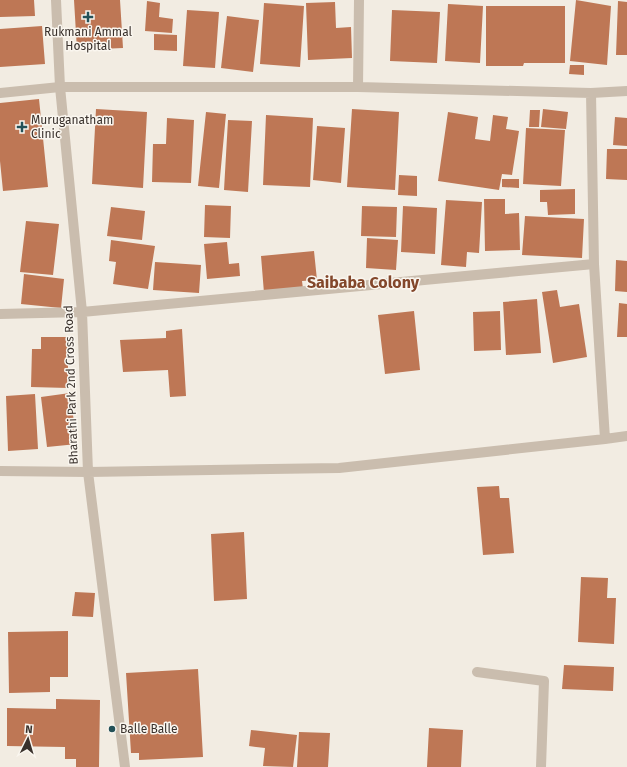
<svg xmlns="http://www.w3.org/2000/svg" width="627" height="767" font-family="'Fira Sans',sans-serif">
	<rect width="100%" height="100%" fill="#f2ece2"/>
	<path fill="#be7755" d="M 0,0 L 34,0 L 35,16 L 0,17 Z
		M 74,0 L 120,0 L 123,48 L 77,50 Z
		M 576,0 L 611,6 L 607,65 L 570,61 Z
		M 147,1 L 160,3 L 159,17 L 173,19 L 172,33 L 145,31 Z
		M 618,1 L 627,2 L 627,55 L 616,55 Z
		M 335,2 L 336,28 L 351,27 L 352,58 L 308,60 L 306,3 Z
		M 264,3 L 304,6 L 300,67 L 260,64 Z
		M 448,4 L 483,6 L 480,63 L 445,61 Z
		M 486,6 L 565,6 L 565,63 L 524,63 L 523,66 L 486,66 Z
		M 187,10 L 219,12 L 215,68 L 183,66 Z
		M 392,10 L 440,12 L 437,63 L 390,61 Z
		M 227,16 L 259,20 L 253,72 L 221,68 Z
		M 42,26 L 45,64 L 0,67 L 0,29 Z
		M 154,34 L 177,35 L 177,51 L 154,50 Z
		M 570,65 L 584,65 L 584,75 L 569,74 Z
		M 39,99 L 48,187 L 3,191 L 0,161 L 0,103 Z
		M 96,109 L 147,112 L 143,188 L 92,184 Z
		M 352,109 L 399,112 L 395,190 L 347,187 Z
		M 543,109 L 568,112 L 566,129 L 541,127 Z
		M 530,110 L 540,110 L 539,127 L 529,127 Z
		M 206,112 L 226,114 L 219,188 L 198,186 Z
		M 448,112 L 478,117 L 475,139 L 490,141 L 493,115 L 508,117 L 506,129 L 519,131 L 512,175 L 502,174 L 499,190 L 438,181 Z
		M 266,115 L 313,118 L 310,187 L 263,185 Z
		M 615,117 L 627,118 L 627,146 L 613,145 Z
		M 167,118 L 194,120 L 191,183 L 152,182 L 153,144 L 166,144 Z
		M 228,120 L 252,121 L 248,192 L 224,190 Z
		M 317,126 L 345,128 L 341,183 L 313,180 Z
		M 526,128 L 565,130 L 561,186 L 523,184 Z
		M 607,149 L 627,149 L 627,180 L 606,179 Z
		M 399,175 L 417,176 L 417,196 L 398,195 Z
		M 502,179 L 519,179 L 519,188 L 502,187 Z
		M 575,189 L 575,214 L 548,215 L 547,202 L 540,202 L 540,190 Z
		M 484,199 L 505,199 L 505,214 L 519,213 L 520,250 L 485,251 Z
		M 446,200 L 482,202 L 479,253 L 467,252 L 466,267 L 441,265 Z
		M 205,205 L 231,206 L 230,238 L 204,237 Z
		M 362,206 L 397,207 L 396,237 L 361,236 Z
		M 403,206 L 437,208 L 435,254 L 401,252 Z
		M 111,207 L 145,211 L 142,240 L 107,236 Z
		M 525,216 L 584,219 L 582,258 L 522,255 Z
		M 26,221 L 59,224 L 53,275 L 20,272 Z
		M 367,238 L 398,240 L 396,270 L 366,268 Z
		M 111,240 L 155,246 L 148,289 L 113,284 L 116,262 L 109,261 Z
		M 227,242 L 229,264 L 239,263 L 240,276 L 207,279 L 204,244 Z
		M 314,251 L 317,280 L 302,281 L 303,289 L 264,293 L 261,256 Z
		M 616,260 L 627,261 L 627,292 L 615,291 Z
		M 155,262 L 201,265 L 199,293 L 153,290 Z
		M 24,274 L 64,279 L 61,308 L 21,304 Z
		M 557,290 L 560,307 L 579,304 L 587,357 L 553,363 L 542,292 Z
		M 537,299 L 541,353 L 506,355 L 503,302 Z
		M 619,303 L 627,304 L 627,337 L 617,337 Z
		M 414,311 L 420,370 L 385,374 L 378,315 Z
		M 500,311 L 501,350 L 474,351 L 473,312 Z
		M 182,329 L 186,396 L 170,397 L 168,370 L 123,372 L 120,340 L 166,338 L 166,331 Z
		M 41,337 L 68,337 L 68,388 L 31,387 L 32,349 L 41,349 Z
		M 70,393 L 77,444 L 47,447 L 41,397 Z
		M 35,394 L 38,449 L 8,451 L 6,396 Z
		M 499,486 L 500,498 L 509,498 L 514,553 L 483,555 L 477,487 Z
		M 244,532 L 247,599 L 214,601 L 211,534 Z
		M 581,577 L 608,578 L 607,598 L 616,598 L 614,644 L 578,642 Z
		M 75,592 L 95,593 L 93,617 L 72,616 Z
		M 68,631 L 68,677 L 50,677 L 50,692 L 9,693 L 8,632 Z
		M 564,665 L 614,667 L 613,691 L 562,689 Z
		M 198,669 L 203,757 L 139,760 L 139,753 L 131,753 L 126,673 Z
		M 56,699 L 100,700 L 99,767 L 76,767 L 76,759 L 65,759 L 65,747 L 7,746 L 7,708 L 56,709 Z
		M 429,728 L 463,730 L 461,767 L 427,767 Z
		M 251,730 L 297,735 L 293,767 L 263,766 L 265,748 L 249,746 Z
		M 299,732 L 330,733 L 328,767 L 297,767 Z"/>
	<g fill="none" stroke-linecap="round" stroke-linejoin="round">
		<path stroke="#cabdae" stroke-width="10" d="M 56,0 L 60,87 L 82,312 L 88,472 L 125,767
			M 358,87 L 359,0
			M 0,93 L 60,87 L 358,87 L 591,93 L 627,91
			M 591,93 L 594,264
			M 0,314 L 82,312 L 594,264 L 605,439
			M 0,471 L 88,472 L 339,468 L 605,439 L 627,436
			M 477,672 L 544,681 L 541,767"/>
	</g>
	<g fill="#245158" stroke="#faf6ef" stroke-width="1.5">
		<path d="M86 11h4v4h4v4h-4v4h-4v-4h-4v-4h4z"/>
		<path d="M20 121h4v4h4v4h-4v4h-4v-4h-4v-4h4z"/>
		<circle cx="112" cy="729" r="4"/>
	</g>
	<g text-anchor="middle" stroke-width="3" stroke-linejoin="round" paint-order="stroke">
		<g font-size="12" fill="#39312c" stroke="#faf6ef" text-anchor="start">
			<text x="88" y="36" text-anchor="middle">Rukmani Ammal<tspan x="88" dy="14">Hospital</tspan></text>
			<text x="31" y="124">Muruganatham<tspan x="31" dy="14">Clinic</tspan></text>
			<text x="120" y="733">Balle Balle</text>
		</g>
		<g font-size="12" fill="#39312c" stroke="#faf6ef">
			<text transform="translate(71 385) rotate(-92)" y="4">Bharathi Park 2nd Cross Road</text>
		</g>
		<g font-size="16" font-weight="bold" fill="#83472b" stroke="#faf6ef">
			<text x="363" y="288">Saibaba Colony</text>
		</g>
	</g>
	<g transform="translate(28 739) rotate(5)" stroke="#faf6ef" stroke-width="3" paint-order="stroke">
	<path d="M0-3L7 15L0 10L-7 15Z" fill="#39312c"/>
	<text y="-6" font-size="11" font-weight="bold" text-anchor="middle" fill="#39312c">N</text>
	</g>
</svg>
